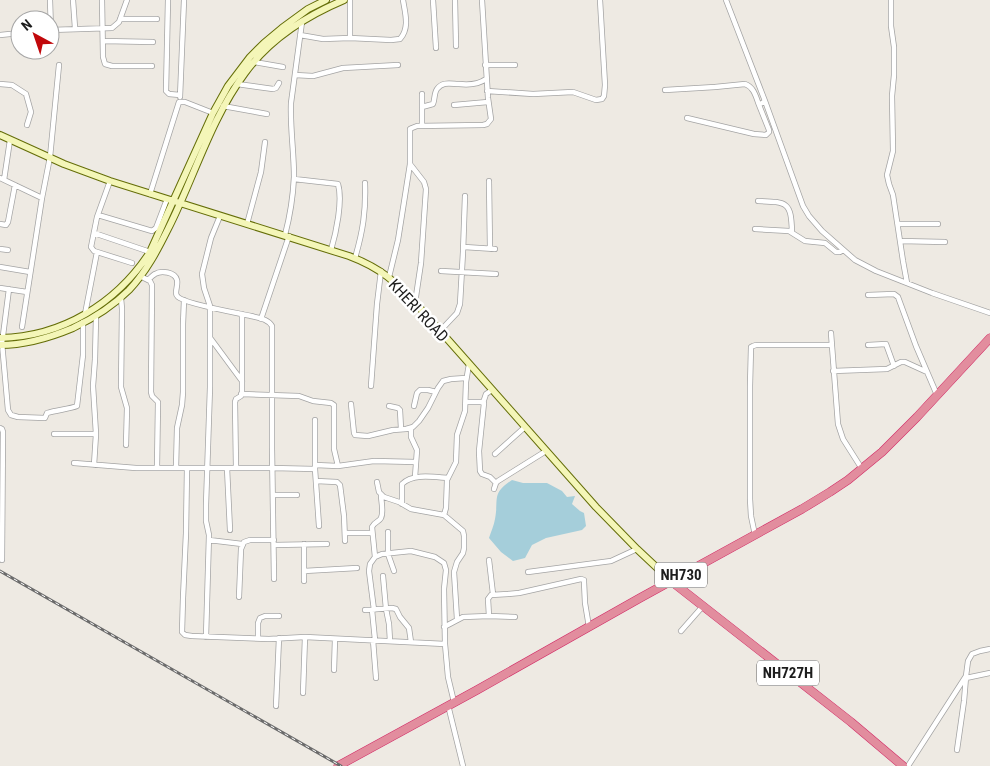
<svg xmlns="http://www.w3.org/2000/svg" width="990" height="766" font-family="'Roboto Condensed',sans-serif">
	<rect width="100%" height="100%" fill="#eeeae3"/>
	<path fill="#a5ceda" d="M 512,480 L 523,483 L 547,483 L 562,491 L 567,497 L 575,496 L 572,504 L 580,511 L 584,513 L 586,526 L 582,530 L 546,538 L 532,545 L 525,558 L 513,561 L 501,552 L 489,538 C 491,532 494,525 495,519 C 499,498 491,494 512,480 Z"/>
	<g fill="none" stroke-linecap="round" stroke-linejoin="round">
		<g stroke="#a4a4a4" stroke-width="6">
			<path id="street" d="M 50,0 L 51,30
				M 73,0 L 75,28
				M 102,0 L 103,57 L 105,64 L 112,66 L 152,66
				M 168,0 L 166,91 L 169,94 L 180,95
				M 433,0 L 436,48
				M 455,0 L 456,46
				M 726,0 L 765,101 L 803,206 L 809,216 L 822,231 L 855,260 L 876,271 L 932,293 L 990,313
				M 891,0 L 891,26 L 894,47 L 894,75 L 892,96 L 893,151 L 887,175 L 889,184 L 893,195 L 903,261 L 907,283
				M 120,19 L 157,19
				M 50,30 L 112,28 L 119,22 L 127,0
				M 0,35 L 20,33
				M 300,35 L 323,39 L 350,38 L 391,40 L 400,39 C 410,28 405,13 403,0
				M 350,38 L 350,0
				M 103,41 L 153,42
				M 254,62 L 283,67
				M 485,65 L 515,65
				M 295,75 L 313,76 L 343,68 L 398,65
				M 0,84 L 12,85 L 26,94 L 31,112 L 27,125
				M 237,84 L 273,89 L 276,88 L 279,83
				M 665,90 L 715,87 L 745,84 C 754,87 756,97 759,105
				M 487,91 L 533,94 L 573,92 L 596,100 L 602,99 L 604,96 L 605,85 L 600,0
				M 422,94 L 422,126
				M 180,97 L 184,0
				M 454,105 L 488,102
				M 223,106 L 267,114
				M 422,107 L 433,104 C 435,99 434,93 437,89 C 443,81 451,84 459,84 C 468,85 479,84 486,79
				M 687,118 L 754,134 L 766,135 L 769,132 L 769,130 L 759,105 L 765,101
				M 410,164 L 424,182 L 426,189 L 421,263 L 415,303
				M 0,178 L 42,198
				M 294,179 L 338,184 C 343,201 336,233 331,250
				M 4,180 L 10,140
				M 110,181 L 97,217 L 91,247 L 94,251 L 132,263
				M 489,181 L 490,249
				M 150,194 L 179,102 L 185,102 L 213,113
				M 758,201 C 788,202 791,202 792,232
				M 98,215 L 152,231 L 156,228 L 167,199
				M 0,224 L 6,225 L 8,222 L 15,185
				M 247,224 L 261,172 L 265,142
				M 898,224 L 938,224
				M 755,229 L 789,231 L 805,241 L 825,243 L 836,252 L 840,252 L 843,250
				M 94,233 L 150,252
				M 285,235 C 290,216 293,197 294,177 C 294,152 290,128 291,103 L 302,22
				M 900,241 L 945,242
				M 464,247 L 495,249
				M 0,249 L 8,250
				M 355,258 C 363,231 366,211 365,183
				M 0,267 L 30,272
				M 441,271 L 496,274
				M 140,276 L 150,281 L 152,285 L 151,392 L 152,396 L 158,402 L 157,468
				M 389,277 L 398,240 L 410,164 L 410,129 L 412,128 L 417,126 L 483,125 L 487,124 L 491,119 L 488,98 L 482,0
				M 148,280 C 150,278 153,275 155,274 C 161,270 175,272 177,280 C 178,284 176,289 176,293 C 176,294 177,296 178,297 C 185,304 238,313 251,316 C 259,318 268,319 272,326 L 272,448 L 274,579
				M 0,288 L 27,292
				M 9,289 L 2,343 L 8,410 L 11,415 L 18,417 L 45,418 L 47,413 C 56,410 70,409 77,406 L 83,355 L 83,322
				M 868,295 L 894,294 L 898,297 L 916,346 L 937,395
				M 121,298 L 122,309 L 121,387 L 127,408 L 126,445
				M 85,314 L 97,252
				M 261,319 L 289,236
				M 22,327 L 42,198 L 50,157 L 59,65
				M 440,331 L 457,313 L 460,304 L 463,252 L 465,196
				M 831,333 L 838,424 L 843,439 L 862,469
				M 211,339 L 242,381
				M 868,345 L 886,344 L 894,366
				M 833,371 L 887,369 L 901,362 L 905,362 L 927,372
				M 371,386 L 377,304 L 381,271
				M 241,394 L 299,396 L 313,401 L 331,403 L 334,405 L 334,449 L 338,466
				M 466,402 L 481,402 L 484,403 L 479,451 L 480,471 L 482,474 L 490,477 L 496,483
				M 483,403 L 486,394 L 492,390
				M 351,404 L 354,433 L 355,435 L 368,436 L 393,430 L 406,429 L 413,427 L 419,421 L 428,408 L 438,388 L 443,381 L 451,379 L 466,378
				M 389,406 L 398,408 L 400,410 L 401,429
				M 414,406 L 417,393 L 420,390 L 428,390 L 436,392
				M 315,420 L 315,469 L 319,526
				M 0,428 L 2,429 L 3,432 L 2,560
				M 411,428 L 411,437 L 417,450 L 415,477
				M 54,434 L 96,434
				M 495,454 L 525,427
				M 74,463 L 136,468 L 272,468 L 315,469
				M 94,465 L 96,434 L 93,386 L 95,359 L 96,317
				M 315,465 L 338,466 L 374,461 L 416,462
				M 176,468 L 177,428 L 182,405 L 183,392 L 183,324 L 184,300
				M 187,468 L 186,533 L 183,598 L 182,632 L 185,635 L 192,636 L 269,639 L 305,637 L 445,644
				M 227,468 L 230,530
				M 236,468 L 235,402 L 236,399 L 241,396 L 242,392 L 242,314
				M 316,481 L 337,482 L 340,485 L 344,516 L 345,541
				M 377,482 L 379,492 L 384,497 L 399,502 L 411,509 L 444,515 L 463,531 L 464,536 L 464,548 L 463,553 L 457,562 L 454,572 L 457,619
				M 494,489 L 496,483 L 498,481 L 546,451
				M 273,495 L 297,495
				M 402,504 L 402,484 C 413,473 434,477 448,478
				M 444,515 L 446,508 L 447,480 L 456,462 L 457,435 L 465,411 L 466,382 L 469,364
				M 388,532 L 388,554 L 394,571
				M 345,533 L 372,533
				M 755,535 L 751,516 L 750,499 L 750,386 L 751,347 L 753,346 L 756,345 L 831,345
				M 209,540 L 242,544
				M 304,544 L 304,581
				M 274,545 L 327,544
				M 375,557 L 372,527 C 375,521 379,522 381,518 C 384,512 381,501 381,495
				M 489,560 L 493,594
				M 304,571 L 357,568
				M 528,572 L 611,561 L 637,549
				M 383,576 L 386,609 L 389,624 L 390,641
				M 239,597 L 241,549 L 244,542 L 250,540 L 274,540
				M 365,610 L 392,608 L 396,609 L 400,617 L 409,628 L 411,642
				M 372,610 L 375,640
				M 374,610 L 369,571 L 370,564 L 375,557 L 382,554 L 411,551 L 435,557 L 444,563 L 446,570 L 444,589 L 445,644 L 448,677 L 454,702
				M 489,616 L 488,599 L 491,595 L 508,594 L 519,593 L 581,579 L 584,580 L 584,582 L 585,603 L 589,627
				M 444,627 L 463,617 L 489,616 L 515,617
				M 681,631 L 703,606
				M 206,637 L 209,535 L 206,521 L 206,505 L 210,387 L 210,306 L 204,288 L 202,274 L 211,238 L 220,216
				M 258,638 L 258,623 L 260,618 L 265,616 L 279,616
				M 373,640 L 376,678
				M 334,670 L 335,639
				M 966,678 L 990,673
				M 303,693 L 305,637
				M 448,705 L 463,766
				M 276,706 L 279,638
				M 957,750 L 964,701 L 966,677
				M 908,766 L 966,676 L 968,661 L 972,654 L 980,651 L 990,649"/>
		</g>
		<g stroke="#656e09" stroke-width="8">
			<path id="secondary" d="M 0,135 L 64,164 L 110,181 L 349,256 C 381,268 396,282 419,307 L 596,507 L 637,549 L 671,581
				M 0,338 C 62,337 117,303 150,252 L 213,113 L 228,86 L 250,57 L 264,43 L 282,28 L 308,9 L 326,0
				M 0,345 C 26,345 49,338 73,328 C 94,318 113,306 129,290 C 146,272 157,251 168,229 C 194,178 210,120 245,73 C 269,40 306,16 344,0"/>
		</g>
		<g stroke="#d12b66" stroke-width="9">
			<path id="highway" d="M 671,581 L 851,722 L 903,766
				M 338,766 L 477,690 L 640,598 L 802,509 L 830,492 L 848,480 L 882,452 L 917,417 L 990,338"/>
		</g>
		<use href="#street" stroke="#fff" stroke-width="4.5"/>
		<use href="#secondary" stroke="#f4f6b8" stroke-width="6"/>
		<use href="#highway" stroke="#e28d9e" stroke-width="8"/>
		<g stroke="#6b6b6b" stroke-width="3">
			<path id="rail" d="M 0,571 L 341,766"/>
		</g>
		<use href="#rail" stroke="#fff" stroke-width="1" stroke-dasharray="4" stroke-linecap="butt"/>
	</g>
	<g text-anchor="middle" stroke-width="5" stroke-linejoin="round" paint-order="stroke">
		<g fill="#fff" stroke="#616161" stroke-width="1">
			<rect x="655" y="562.5" width="52" height="25" rx="4"/>
			<rect x="757" y="660.5" width="62" height="25" rx="4"/>
		</g>
		<g font-size="15" font-weight="bold" fill="#1d1d1d">
			<text x="681" y="580">NH730</text>
			<text x="788" y="678">NH727H</text>
		</g>
		<g font-size="16" fill="#1d1d1d" stroke="#fff">
			<text transform="translate(419 310) rotate(47)" y="6">KHERI ROAD</text>
		</g>
	</g>
	<g transform="translate(35 35) rotate(320)"><circle r="24" fill="#ffffff" stroke="#a5a5a5"/>
	<path d="M0-4L9 19L0 12L-9 19Z" fill="#c1080b"/>
	<text y="-8" font-size="14" font-weight="bold" text-anchor="middle" fill="#1d1d1d">N</text>
	</g>
</svg>
